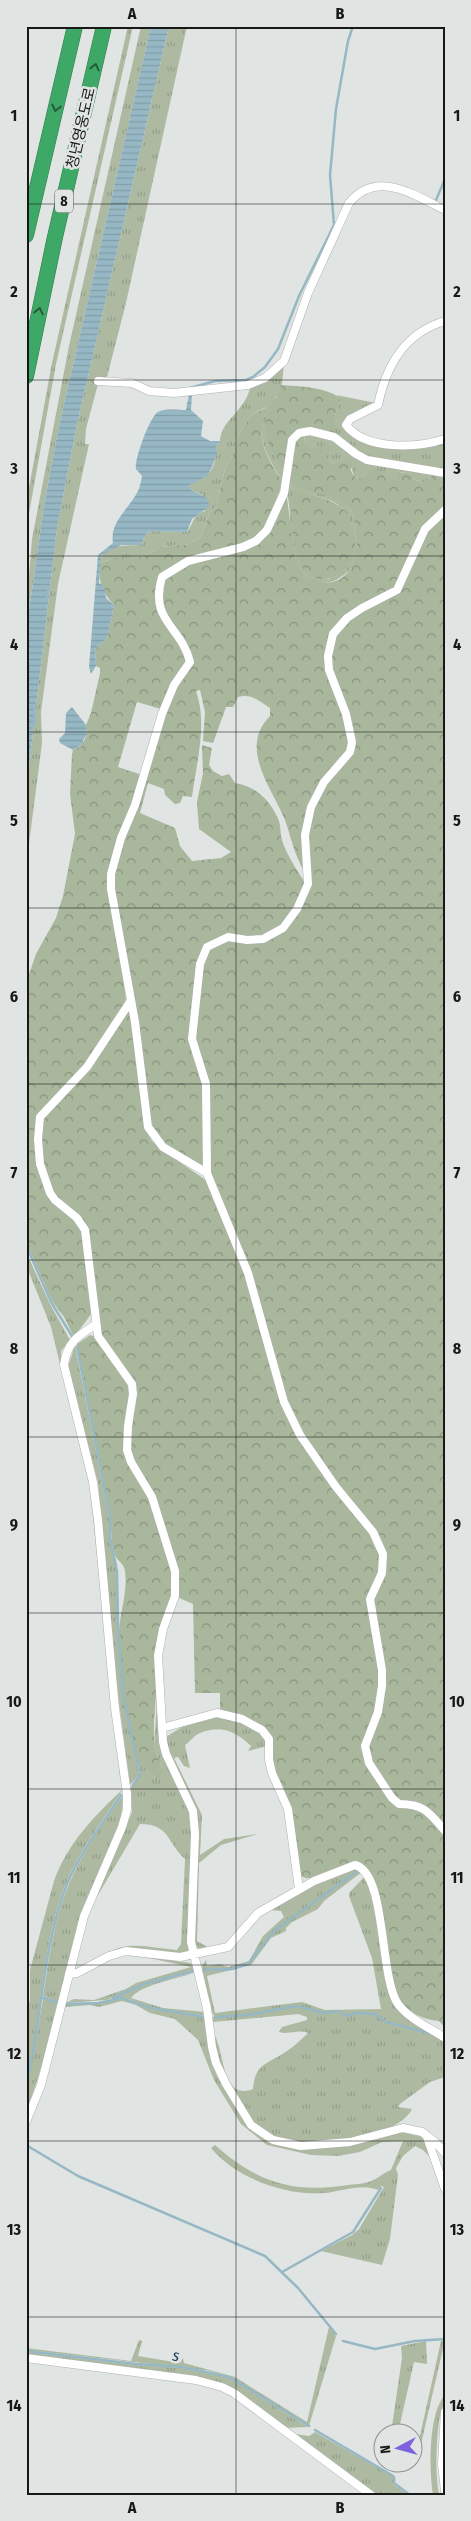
<svg xmlns="http://www.w3.org/2000/svg" width="471" height="2521" font-family="'Fira Sans Condensed','Noto Sans KR',sans-serif">
	<defs>
		<pattern id="grass-tufts" width="24" height="20" patternUnits="userSpaceOnUse" patternTransform="scale(1.25)"><rect width="24" height="20" fill="#adbaa1"/><path d="M3 7l-1-3M5 7V3M7 7l1-3M15 17l-1-3M17 17v-4M19 17l1-3" fill="none" stroke="#949f8a"/></pattern>
		<pattern id="forest-crowns" width="20" height="18" patternUnits="userSpaceOnUse" patternTransform="scale(1.25)"><rect width="20" height="18" fill="#a9b79c"/><path d="M2 6a3 3 0 1 1 6 0M12 15a3 3 0 1 1 6 0" fill="none" stroke="#89947e"/></pattern>
		<pattern id="water-rules" width="6" height="5" patternUnits="userSpaceOnUse" patternTransform="scale(1.25)"><rect width="6" height="5" fill="#96b8c4"/><path d="M0 2.5h6" fill="none" stroke="#819da8"/></pattern>
	</defs>
	<rect width="100%" height="100%" fill="#e0e4e3"/>
	<path fill="url(#grass-tufts)" fill-rule="evenodd" d="M 128,26 L 133,26 L 56,364 L 26,530 L 26,504 L 52,363 Z
		M 141,26 L 151,26 L 59,426 L 44,505 L 29,611 L 26,613 L 32,539 L 69,346 Z
		M 169,26 L 187,26 L 126,303 L 106,381 L 98,384 L 86,429 L 85,444 L 89,444 L 58,584 L 41,712 L 42,743 L 26,867 L 26,792 L 57,528 L 77,424 Z
		M 284,364 L 281,392 L 275,398 L 277,461 L 285,474 L 283,482 C 268,459 252,433 267,407 L 252,414 L 238,435 L 232,457 L 225,469 L 216,507 L 210,512 L 201,537 L 189,544 L 161,547 L 142,557 L 108,560 L 100,563 L 101,556 C 113,543 126,546 141,545 L 146,534 L 150,531 L 187,532 C 194,523 192,515 205,511 L 203,495 L 191,490 L 189,485 C 194,480 202,480 207,475 C 215,468 217,454 216,445 L 220,443 C 219,421 244,413 250,388 L 271,378 Z
		M 336,395 L 376,403 L 348,416 L 342,424 C 363,453 414,451 445,442 L 445,470 L 368,457 L 358,452 L 335,435 L 335,415 L 341,399 Z
		M 304,433 L 333,438 L 356,455 L 445,475 L 445,480 L 433,476 L 428,481 L 422,483 L 414,479 L 412,474 L 400,472 L 395,479 L 390,482 C 373,477 379,472 359,479 L 354,477 L 351,466 L 342,463 L 333,464 L 328,460 L 327,452 C 320,447 313,451 306,446 Z
		M 288,481 C 307,489 336,492 350,509 C 354,514 355,523 356,530 C 358,537 360,546 358,553 C 353,580 314,596 298,569 C 285,545 294,515 286,490 ZM 307,494 C 347,501 352,514 354,552 L 329,579 L 313,577 L 299,560 L 294,538 L 292,496 Z
		M 26,1252 L 50,1304 L 70,1340 L 61,1351 L 61,1358 L 92,1487 L 122,1780 L 120,1777 L 90,1488 L 51,1327 L 26,1265 Z
		M 75,1345 L 109,1517 L 110,1537 L 117,1571 L 117,1626 L 123,1695 L 139,1775 L 130,1785 L 118,1695 L 98,1483 L 68,1367 Z
		M 158,1685 L 161,1742 L 188,1802 L 193,1834 L 190,1949 L 185,1953 L 108,1954 C 126,1939 156,1949 177,1950 L 181,1944 L 185,1859 C 167,1843 170,1824 140,1824 L 95,1900 L 132,1812 L 131,1787 L 141,1775 L 139,1765 L 145,1766 L 155,1777 L 162,1768 L 154,1746 Z
		M 217,1716 C 234,1720 265,1725 267,1746 L 248,1751 L 251,1746 C 237,1732 221,1724 200,1733 C 194,1735 190,1742 185,1745 L 190,1768 L 184,1766 L 178,1757 L 174,1758 L 202,1815 L 200,1855 L 224,1839 L 258,1834 L 221,1845 L 199,1863 L 197,1941 L 211,1949 L 200,1950 L 195,1945 L 196,1811 L 168,1753 L 166,1737 L 188,1723 Z
		M 123,1789 C 104,1820 80,1849 66,1883 C 41,1946 42,2016 26,2081 L 26,2014 L 30,2000 L 30,1970 L 54,1881 C 67,1844 95,1815 123,1789 Z
		M 123,1795 L 121,1819 L 78,1923 L 58,2002 L 43,1996 C 49,1959 54,1918 69,1884 C 82,1852 103,1824 123,1795 Z
		M 355,1868 L 362,1872 L 324,1901 L 318,1909 L 292,1922 L 286,1928 L 286,1931 L 271,1938 L 251,1965 L 207,1976 L 215,2013 L 302,2002 L 325,2010 L 381,2009 L 372,1958 L 349,1896 L 349,1893 L 365,1876 L 377,1915 L 384,1973 L 391,1996 L 445,2041 L 445,2077 L 430,2082 L 400,2104 L 398,2107 L 412,2109 C 404,2125 380,2132 363,2137 C 339,2143 300,2148 276,2138 C 249,2127 229,2090 219,2063 C 216,2054 215,2043 213,2033 C 225,2047 220,2102 253,2089 C 255,2062 269,2064 287,2051 C 295,2046 301,2039 308,2033 C 299,2029 289,2035 279,2032 L 282,2027 L 307,2020 L 307,2017 L 298,2014 L 213,2022 L 212,2017 L 215,2017 L 209,2007 L 202,1966 L 206,1960 L 207,1966 L 220,1964 L 228,1967 L 249,1961 L 263,1936 L 284,1917 L 281,1911 L 270,1910 L 315,1884 Z
		M 135,1955 L 190,1963 L 196,1970 L 144,1983 L 107,2000 L 65,2003 L 74,1999 L 94,2000 L 126,1989 L 136,1983 L 191,1967 Z
		M 196,1972 C 179,1979 141,1984 131,1998 L 163,2008 L 205,2012 L 206,2016 L 152,2008 L 129,1999 L 113,1998 L 144,1985 Z
		M 43,1999 L 52,2000 L 57,2004 L 46,2053 L 26,2114 L 26,2091 Z
		M 121,1999 L 151,2009 L 206,2017 L 210,2057 L 216,2074 L 252,2131 L 263,2138 L 293,2148 L 314,2148 L 396,2132 L 412,2131 L 426,2138 L 431,2158 L 423,2150 L 415,2146 L 403,2156 L 396,2168 L 398,2175 L 390,2239 L 382,2265 L 321,2251 L 352,2235 L 359,2229 L 384,2187 L 381,2186 L 378,2190 C 363,2183 342,2191 325,2193 C 286,2196 237,2179 211,2148 L 215,2145 C 254,2180 289,2193 341,2186 C 350,2184 363,2185 371,2181 C 379,2178 383,2173 391,2170 L 403,2141 L 382,2142 L 360,2152 L 338,2156 L 311,2155 L 267,2145 L 241,2124 L 214,2080 L 198,2040 L 175,2019 L 150,2013 L 136,2005 L 122,2001 L 99,2007 L 90,2005 L 65,2007 L 65,2005 L 99,2003 Z
		M 329,2327 L 336,2336 L 309,2426 L 229,2376 L 205,2370 L 26,2350 L 26,2348 L 131,2361 L 139,2340 L 142,2341 L 138,2356 L 180,2363 L 183,2358 L 184,2363 L 235,2377 L 307,2422 Z
		M 445,2340 L 421,2444 L 420,2446 L 414,2445 L 414,2439 L 419,2440 L 441,2341 Z
		M 426,2341 L 427,2364 L 414,2362 L 398,2433 L 391,2433 L 402,2358 L 401,2346 Z
		M 26,2352 L 136,2365 L 182,2368 L 229,2378 L 308,2427 L 283,2428 L 223,2386 L 26,2356 Z
		M 445,2395 C 445,2405 440,2412 439,2422 C 436,2445 435,2472 439,2495 L 433,2495 C 429,2471 428,2413 445,2395 Z
		M 315,2432 L 389,2474 L 393,2477 L 393,2484 L 408,2495 L 377,2495 L 295,2434 L 309,2436 Z"/>
	<path fill="url(#forest-crowns)" d="M 281,385 C 298,386 328,387 341,399 L 335,415 L 335,435 L 298,431 L 285,474 C 273,456 258,431 269,409 C 273,400 280,395 281,385 Z
		M 268,407 C 252,433 267,459 283,482 L 265,528 L 255,538 L 242,545 L 186,558 L 160,575 C 146,623 178,623 187,662 L 161,709 L 137,702 L 118,767 L 142,775 L 108,874 L 126,998 L 124,1005 L 100,1046 L 37,1124 L 48,1194 L 83,1231 L 92,1313 L 74,1337 L 64,1317 L 52,1301 L 26,1242 L 26,983 L 36,954 L 56,918 L 63,896 L 75,834 L 70,794 L 72,754 L 73,750 L 81,746 L 87,735 L 86,725 L 91,713 L 100,673 L 100,668 L 96,666 L 95,649 L 107,638 L 114,605 C 102,592 98,582 100,563 L 115,558 L 142,557 L 161,547 L 189,544 L 201,537 L 210,512 L 216,507 L 225,469 L 232,457 L 238,435 L 252,414 Z
		M 304,433 L 305,442 L 310,448 L 321,448 L 325,443 L 329,445 L 328,460 L 333,464 L 347,460 L 352,463 C 349,470 352,476 358,479 L 369,475 L 372,469 L 380,471 L 387,481 L 395,479 L 399,472 L 412,474 L 414,479 L 422,483 L 428,481 L 433,475 L 445,480 L 445,508 L 434,516 L 396,589 L 346,616 L 325,656 L 349,732 L 348,751 L 314,795 L 304,871 C 294,854 291,837 285,820 C 272,788 238,748 270,716 L 270,708 C 259,701 251,693 238,697 L 233,707 L 226,707 L 213,743 L 203,741 L 205,712 L 200,690 L 196,691 C 208,724 196,764 192,797 L 183,796 L 180,803 L 175,804 L 165,795 L 164,789 L 148,783 L 140,813 L 175,828 L 180,846 L 192,861 L 221,858 L 231,852 L 199,829 L 197,802 L 203,773 L 202,745 L 212,748 L 209,765 L 213,771 L 222,776 L 229,774 L 235,783 C 256,786 271,801 279,821 C 281,827 280,834 282,840 C 287,856 297,870 306,884 L 301,896 L 282,927 L 262,937 L 238,936 L 206,945 L 189,1039 L 194,1060 L 204,1085 L 204,1168 L 155,1138 L 147,1115 L 112,889 L 113,874 L 175,685 L 192,662 L 160,605 L 163,578 L 177,568 L 257,542 L 286,490 L 295,562 L 305,577 C 342,595 362,566 356,531 C 355,523 354,514 350,509 C 332,489 304,496 288,481 L 294,440 Z
		M 292,492 C 314,494 331,498 347,512 C 352,524 357,541 354,553 C 349,573 325,588 307,573 C 292,561 290,510 292,492 Z
		M 445,513 L 445,1828 L 437,1817 L 399,1802 L 371,1762 L 367,1746 L 383,1701 L 372,1599 L 385,1554 L 302,1434 L 286,1402 L 256,1295 L 209,1172 L 209,1099 L 195,1048 L 202,964 L 208,948 L 221,941 L 274,936 L 305,898 L 307,836 L 317,797 L 354,742 L 335,682 L 329,656 L 334,635 L 348,619 L 389,598 L 427,530 Z
		M 129,1010 L 145,1128 L 152,1141 L 161,1149 L 207,1181 L 234,1242 L 252,1296 L 266,1353 L 282,1403 L 377,1545 L 381,1563 L 368,1599 L 380,1670 L 379,1701 L 363,1746 L 390,1799 L 420,1809 L 445,1834 L 445,2028 L 439,2021 C 419,2019 406,2011 396,1994 L 370,1874 C 366,1867 363,1864 355,1862 C 340,1864 311,1886 300,1875 L 294,1838 L 272,1760 L 272,1738 L 220,1711 L 220,1693 L 195,1693 L 193,1604 L 177,1597 L 177,1571 L 129,1450 L 136,1394 L 100,1335 L 88,1229 L 52,1192 L 42,1163 L 40,1139 L 42,1118 Z
		M 90,1335 L 96,1337 L 126,1377 L 131,1394 L 125,1450 L 150,1498 L 173,1572 L 173,1596 L 161,1628 L 154,1722 L 154,1746 L 162,1768 L 160,1780 C 151,1776 149,1767 139,1765 C 127,1729 117,1669 119,1632 C 120,1611 128,1591 125,1571 C 124,1563 117,1561 115,1555 C 111,1543 111,1529 111,1517 L 77,1344 Z"/>
	<path fill="url(#water-rules)" d="M 151,26 L 169,26 L 77,424 L 57,528 L 26,792 L 26,649 L 29,623 L 26,621 L 26,613 L 29,611 L 44,505 L 59,426 Z
		M 189,394 L 192,394 L 191,410 L 203,421 L 201,436 L 210,441 L 220,441 L 220,443 L 216,445 L 217,454 L 211,469 L 207,476 L 189,485 L 191,490 L 206,497 L 210,506 L 192,519 L 187,532 L 150,531 L 146,534 L 141,545 L 121,545 L 101,555 L 99,583 L 104,586 L 106,598 L 114,605 L 107,638 L 95,649 L 96,666 L 91,674 L 89,667 L 98,555 L 113,543 C 109,522 130,508 138,491 C 140,487 141,481 142,476 L 136,469 C 134,460 150,416 158,412 C 165,408 178,410 186,410 Z
		M 72,707 L 86,725 L 87,735 L 83,740 L 83,744 L 73,750 L 60,743 L 59,739 L 65,733 L 66,713 Z"/>
	<g fill="none" stroke-linecap="round" stroke-linejoin="round">
		<path stroke="#96b8c4" stroke-width="2.5" d="M 436,200 L 445,179
			M 190,388 L 215,381 L 246,380 L 253,377 L 265,367 L 278,349 L 299,296 L 334,225 L 330,175 L 336,109 L 348,41 L 353,26
			M 46,600 L 49,587
			M 32,730 L 35,720 L 34,706
			M 26,1245 L 51,1302 L 72,1336
			M 77,1347 L 110,1517 L 110,1537 L 117,1571 L 118,1626 L 123,1695 L 140,1775 L 133,1785
			M 203,1970 L 232,1969 L 248,1964 L 274,1931 L 356,1872
			M 41,1997 L 58,2003
			M 113,1998 L 144,1984 L 194,1971
			M 65,2004 L 99,2003 L 121,1998 L 151,2008 L 205,2017
			M 215,2017 L 248,2015 L 296,2006 L 325,2013 L 337,2011 L 347,2016 L 356,2013 L 375,2014 L 386,2022 L 429,2033
			M 26,2086 C 42,2020 42,1948 67,1884 C 80,1852 103,1824 121,1795
			M 26,2145 L 78,2176 L 265,2256 L 298,2288 L 336,2334
			M 282,2272 L 353,2232 L 381,2188
			M 343,2341 L 375,2349 L 415,2341 L 445,2339
			M 26,2351 L 136,2364 L 182,2367 L 229,2377 L 309,2426
			M 315,2430 L 390,2474 L 394,2477 L 394,2483 L 410,2495"/>
		<g stroke="#aeb1b0" stroke-width="9">
			<path id="street" d="M 445,321 C 404,333 386,366 378,405 L 350,419 L 346,425 C 366,451 417,448 445,439
				M 98,381 L 132,383 L 149,391 L 174,393 L 248,385 L 265,378 L 284,361 L 308,293 L 349,203 C 377,169 414,195 445,210
				M 445,510 L 425,529 L 397,590 L 362,608 L 347,618 L 333,634 L 328,656 L 329,670 L 346,714 L 352,742 L 350,752 L 324,782 L 311,807 L 305,835 L 308,884 L 297,909 L 283,928 L 263,939 L 247,940 L 228,937 L 207,947 L 200,964 L 192,1039 L 206,1084 L 207,1173 L 248,1273 L 284,1402 L 300,1435 L 336,1487 L 373,1532 L 383,1554 L 382,1573 L 370,1599 L 382,1670 L 382,1686 L 378,1712 L 365,1746 L 369,1763 L 392,1798 L 399,1804 C 424,1804 429,1812 445,1831
				M 130,1002 L 87,1067 L 40,1117 L 38,1139 L 40,1164 L 50,1193 L 55,1200 L 77,1218 L 85,1230 L 98,1336 L 132,1384 L 133,1394 L 128,1426 L 127,1450 L 131,1462 L 152,1497 L 175,1571 L 175,1596 L 163,1629 L 158,1656 L 163,1742 L 166,1754 L 193,1811 L 195,1834 L 191,1942 L 207,2008 L 212,2047 L 216,2063 L 226,2084 L 251,2125 L 273,2140 L 301,2146 L 350,2142 L 403,2128 L 422,2132 L 436,2143 L 445,2153
				M 207,1173 L 163,1147 L 148,1127 L 135,1022 L 111,889 L 111,874 L 121,838 L 135,805 L 162,714 L 174,685 L 190,662 C 181,625 149,622 162,577 L 188,561 L 243,547 L 256,541 L 267,530 L 284,493 L 292,440 L 299,433 L 310,431 L 334,437 L 356,454 L 367,460 L 445,473
				M 162,1728 L 217,1713 L 242,1719 L 262,1730 L 269,1739 L 269,1760 L 272,1773 L 288,1809 L 299,1889
				M 69,1974 L 77,1973 L 109,1956 L 126,1951 L 180,1957 L 228,1947 L 258,1913 L 314,1881 L 355,1865 C 387,1873 379,1977 398,2004 C 408,2018 430,2028 445,2038
				M 26,2122 L 41,2085 L 84,1916 L 122,1827 L 127,1810 L 127,1794 L 115,1708 L 98,1520 L 93,1482 L 64,1365 C 67,1343 77,1336 95,1325
				M 427,2137 L 445,2189
				M 26,2358 L 196,2380 L 222,2387 L 234,2393 L 371,2495
				M 445,2412 L 442,2464 L 445,2491"/>
		</g>
		<g stroke="#30764a" stroke-width="16">
			<path id="highway" d="M 26,235 L 75,26
				M 26,376 L 55,237 L 104,26"/>
		</g>
		<use href="#street" stroke="#fff" stroke-width="8"/>
		<use href="#highway" stroke="#3ea966" stroke-width="15"/>
	</g>
	<defs><path id="oneway-chevron" d="M-2-3.5L2.5 0L-2 3.5" fill="none" stroke-width="1.6" stroke-linecap="round" stroke-linejoin="round" transform="scale(1.25)"/></defs>
	<g stroke="#29593b">
		<use href="#oneway-chevron" transform="translate(95 67) rotate(-77)"/>
		<use href="#oneway-chevron" transform="translate(56 108) rotate(103)"/>
		<use href="#oneway-chevron" transform="translate(39 311) rotate(-78)"/>
	</g>
	<path fill="none" stroke="#171817" stroke-width="1" stroke-opacity="0.55" d="M 236,26 L 236,2495M 26,204 L 445,204M 26,380 L 445,380M 26,556 L 445,556M 26,732 L 445,732M 26,908 L 445,908M 26,1084 L 445,1084M 26,1260 L 445,1260M 26,1437 L 445,1437M 26,1613 L 445,1613M 26,1789 L 445,1789M 26,1965 L 445,1965M 26,2141 L 445,2141M 26,2317 L 445,2317"/>
	<g text-anchor="middle" stroke-width="5" stroke-linejoin="round" paint-order="stroke">
		<rect fill="#e0e4e3" stroke="#535554" stroke-width="1" x="55" y="189.5" width="18" height="23" rx="4"/>
		<g font-size="14" font-weight="bold" fill="#171817">
			<text x="64" y="206">8</text>
		</g>
		<g font-size="15" fill="#171817" stroke="#e0e4e3">
			<text transform="translate(81 128) rotate(-77)" y="5">청년영웅도로</text>
		</g>
		<g font-size="16" font-style="italic" fill="#154554" stroke="#e0e4e3">
			<text transform="translate(176 2355) rotate(7)" y="6">s</text>
		</g>
	</g>
	<rect width="471" height="2521" fill="none" stroke="#e0e4e3" stroke-width="55"/>
	<g transform="translate(398 2448) rotate(264)"><circle r="24" fill="#e0e4e3" stroke="#909291"/>
	<path d="M0-4L9 19L0 12L-9 19Z" fill="#7d62dc"/>
	<text y="-8" font-size="14" font-weight="bold" text-anchor="middle" fill="#171817">N</text>
	</g>
	<rect x="28" y="28" width="416" height="2466" fill="none" stroke="#171817" stroke-width="2"/>
	<g font-size="16" text-anchor="middle" font-weight="bold" fill="#171817">
		<text x="132" y="19">A</text>
		<text x="340" y="19">B</text>
		<text x="14" y="121">1</text>
		<text x="457" y="121">1</text>
		<text x="14" y="297">2</text>
		<text x="457" y="297">2</text>
		<text x="14" y="474">3</text>
		<text x="457" y="474">3</text>
		<text x="14" y="650">4</text>
		<text x="457" y="650">4</text>
		<text x="14" y="826">5</text>
		<text x="457" y="826">5</text>
		<text x="14" y="1002">6</text>
		<text x="457" y="1002">6</text>
		<text x="14" y="1178">7</text>
		<text x="457" y="1178">7</text>
		<text x="14" y="1354">8</text>
		<text x="457" y="1354">8</text>
		<text x="14" y="1530">9</text>
		<text x="457" y="1530">9</text>
		<text x="14" y="1707">10</text>
		<text x="457" y="1707">10</text>
		<text x="14" y="1883">11</text>
		<text x="457" y="1883">11</text>
		<text x="14" y="2059">12</text>
		<text x="457" y="2059">12</text>
		<text x="14" y="2235">13</text>
		<text x="457" y="2235">13</text>
		<text x="14" y="2411">14</text>
		<text x="457" y="2411">14</text>
		<text x="132" y="2513">A</text>
		<text x="340" y="2513">B</text>
	</g>
</svg>
